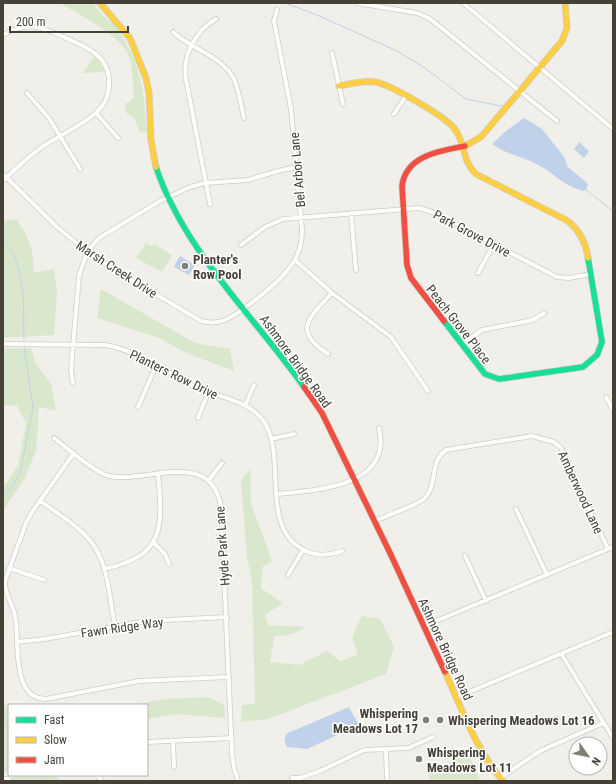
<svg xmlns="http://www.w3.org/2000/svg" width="616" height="784" font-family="'Roboto Condensed',sans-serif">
	<rect width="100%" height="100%" fill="#f0efea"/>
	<path fill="#d9e8cd" d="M 59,3 L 93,3 L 103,16 L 117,26 L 135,60 L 143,90 L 147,133 L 140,132 L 134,118 L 127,114 L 125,104 L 134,98 C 133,84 133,65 127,52 C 118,35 76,12 59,3 Z
		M 94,56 L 100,61 L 105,72 L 83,73 Z
		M 16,219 C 32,241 32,248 34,273 L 54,269 L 57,292 L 54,335 L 3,338 L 3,221 Z
		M 146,243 L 152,247 L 154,244 L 172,255 L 162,272 L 136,258 Z
		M 101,289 L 195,343 L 230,349 L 234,371 L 186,353 L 159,338 L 97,318 Z
		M 31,348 L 36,364 L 51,384 L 56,411 L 39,407 L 36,450 L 25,478 L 3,511 L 3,486 L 8,481 L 18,465 L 26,423 L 17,406 L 3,405 L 3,349 Z
		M 250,469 L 251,504 L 272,561 L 263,566 L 261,588 L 283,603 L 265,615 L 268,625 L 306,627 L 292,634 L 274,637 L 270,662 L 299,665 L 327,651 L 340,661 L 358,655 L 352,637 L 362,616 L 380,619 L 394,647 L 386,674 L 268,719 L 241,722 L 242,705 L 255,704 L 252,582 L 247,557 L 241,481 Z
		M 208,697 L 224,705 L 225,718 L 177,714 L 147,719 L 147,705 L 132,705 L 166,699 Z
		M 3,702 L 9,710 L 9,772 L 3,773 Z
		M 468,754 L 480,780 L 478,781 L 432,781 L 427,774 Z
		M 13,775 L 56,775 L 60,781 L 11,781 Z"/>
	<path fill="#bfd2e9" d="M 524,118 L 542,129 L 565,158 L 567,166 L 588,184 L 586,190 L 584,191 C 566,188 554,173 538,165 C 523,157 506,154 492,144 L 506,131 Z
		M 579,142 L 589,151 L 584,158 L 574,149 Z
		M 180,256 L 195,265 L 189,275 L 174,267 Z
		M 349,707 L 359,725 L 307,749 L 287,747 C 284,741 283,738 288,733 Z"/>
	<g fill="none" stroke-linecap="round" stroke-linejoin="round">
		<path stroke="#bfd2e9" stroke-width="1" d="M 285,3 L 317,15 L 397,51 L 425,68 L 466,99 L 501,106
			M 586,190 L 613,211
			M 3,242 C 27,261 23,312 24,340
			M 3,496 L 10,490 L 20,473 L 33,408 L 24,347
			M 3,717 L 9,725
			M 40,775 L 44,781"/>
		<g stroke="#cecdc8" stroke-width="5.5">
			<path id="street" d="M 357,3 L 417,13 L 429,18 L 557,121
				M 463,3 L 613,129
				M 173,32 C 191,49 222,56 234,79 C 239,91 241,105 244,118
				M 3,35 C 29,20 41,27 66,38 C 75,42 85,46 93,52 C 114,66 114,96 96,113 C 80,127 59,135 42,147 C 28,157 15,169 3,181
				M 332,53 L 343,104
				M 27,93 L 49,118 L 80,169
				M 96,113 L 118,138
				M 394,114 L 406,96
				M 3,174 L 56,226 L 81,247 L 113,269 L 201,321 C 209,323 217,323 225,320 C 243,312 284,279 294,261 C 300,252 302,240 302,229 L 291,109 L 274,21 L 277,10
				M 210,204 L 186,80 C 182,56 195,31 216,19
				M 351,213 L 356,270
				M 241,245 L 265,227 L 283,219 L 419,208 L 432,212 L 557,277 L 569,278 L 591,274
				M 295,260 L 332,293 L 391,337 L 428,391
				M 478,273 L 494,244
				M 3,344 L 105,345 C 138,350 166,373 195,387 C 217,397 248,400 263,420 C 288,455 259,525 302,549 C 315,557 328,556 342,551
				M 461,345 L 482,330 L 533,320 L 544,313
				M 328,354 C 291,330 310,317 332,293
				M 73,383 L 71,370 L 79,276 L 87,252 L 99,238 L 160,201 L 190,187 L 205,183 L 248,180 L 278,171 L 297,167
				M 606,397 L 613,410
				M 245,406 L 254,385
				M 138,407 L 156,366
				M 198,418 L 208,393
				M 54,438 C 67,448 95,473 109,476 C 147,484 211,447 221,507 L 232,754 L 234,768 L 238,781
				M 271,439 L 294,434
				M 74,453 L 32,512 L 26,523 L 5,581 C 4,593 13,604 15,616 C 20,639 10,699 46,699 L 139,681 L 229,677
				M 208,481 L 222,463
				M 277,494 C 317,490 393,487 379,428
				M 40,501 C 57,513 79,526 92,543 C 109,565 109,599 115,625
				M 516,509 L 547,575
				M 374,522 C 386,515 417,506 425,498 C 438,484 429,462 446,450 L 532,436 L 554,442 L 561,448 L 608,549
				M 153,542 L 165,554 L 169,564
				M 465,556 L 486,601
				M 9,568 L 44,580
				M 104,569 C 165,556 163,528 158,474
				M 288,575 L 303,550
				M 424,626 L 613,547
				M 17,642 L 45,639 L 146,621 L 227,617
				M 562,655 L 613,738
				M 457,697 L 613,632
				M 173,741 L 174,767
				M 147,742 L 232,738
				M 386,750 L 387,781
				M 97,775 L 102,781
				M 292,778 L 300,778 L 320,771 L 364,750 L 408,748 L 433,737
				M 500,778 L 540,751 L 603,723
				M 3,779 L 8,779"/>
		</g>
		<g stroke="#ceccc2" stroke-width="7">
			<path id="fast" d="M 156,167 C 184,251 254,316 304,387
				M 444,321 L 485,374 L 499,379 L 583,367 L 597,355 L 602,342 L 588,258"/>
		</g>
		<g stroke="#ceccc2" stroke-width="7">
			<path id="slow" d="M 100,3 L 130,38 L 146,78 L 149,93 L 151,140 L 156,167
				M 339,86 C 351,84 363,80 375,82 C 390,84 444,116 454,128 C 466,142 461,160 476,174 L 568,221 C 580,231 586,242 588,258
				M 465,146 L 481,137 L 562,41 L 567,28 L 565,3
				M 445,672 C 462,709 476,750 503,781"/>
		</g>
		<g stroke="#ceccc2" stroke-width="7">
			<path id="jam" d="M 444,321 L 411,278 L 407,265 L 402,186 C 406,155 440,151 465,146
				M 304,387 L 322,413 L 391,555 L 445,672"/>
		</g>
		<use href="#street" stroke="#fdfdfc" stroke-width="4"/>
		<use href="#fast" stroke="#16e098" stroke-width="5.5"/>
		<use href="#slow" stroke="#ffcf43" stroke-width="5.5"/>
		<use href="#jam" stroke="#f24e42" stroke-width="5.5"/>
	</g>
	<g fill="#817e76" stroke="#fff" stroke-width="1.5">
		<circle cx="185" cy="266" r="4"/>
		<circle cx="426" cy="720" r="4"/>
		<circle cx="440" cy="720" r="4"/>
		<circle cx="419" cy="759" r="4"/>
	</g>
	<g text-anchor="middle" stroke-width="3" stroke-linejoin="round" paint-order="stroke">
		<g font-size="13" fill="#454137" stroke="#fff">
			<text transform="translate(297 170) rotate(-95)" y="5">Bel Arbor Lane</text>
			<text transform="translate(472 233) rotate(28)" y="5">Park Grove Drive</text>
			<text transform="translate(117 269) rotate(33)" y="5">Marsh Creek Drive</text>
			<text transform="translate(459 324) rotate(52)" y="5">Peach Grove Place</text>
			<text transform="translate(296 361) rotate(54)" y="5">Ashmore Bridge Road</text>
			<text transform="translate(174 374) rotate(26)" y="5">Planters Row Drive</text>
			<text transform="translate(581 492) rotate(65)" y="5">Amberwood Lane</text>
			<text transform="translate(222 546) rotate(-94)" y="5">Hyde Park Lane</text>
			<text transform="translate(122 627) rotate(-8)" y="5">Fawn Ridge Way</text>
			<text transform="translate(446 649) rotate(65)" y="5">Ashmore Bridge Road</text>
		</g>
		<g font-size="13" font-weight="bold" fill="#454137" stroke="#fff" text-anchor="start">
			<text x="193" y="264">Planter's<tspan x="193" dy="15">Row Pool</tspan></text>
			<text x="418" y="718" text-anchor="end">Whispering<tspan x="418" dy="15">Meadows Lot 17</tspan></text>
			<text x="448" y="725">Whispering Meadows Lot 16</text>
			<text x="427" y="757">Whispering<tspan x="427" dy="15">Meadows Lot 11</tspan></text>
		</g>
	</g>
	<rect width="616" height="784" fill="none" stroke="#454137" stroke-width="8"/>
	<rect x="8" y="704" width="140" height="72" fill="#ffffff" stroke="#b5b3af"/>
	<rect x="16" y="717" width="20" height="6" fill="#16e098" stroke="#b5b3af"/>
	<text x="44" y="724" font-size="12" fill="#454137">Fast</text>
	<rect x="16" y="737" width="20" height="6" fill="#ffcf43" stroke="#b5b3af"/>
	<text x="44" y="744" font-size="12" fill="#454137">Slow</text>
	<rect x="16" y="757" width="20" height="6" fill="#f24e42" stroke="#b5b3af"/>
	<text x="44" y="764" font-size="12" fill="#454137">Jam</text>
	<g transform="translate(588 756) rotate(123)"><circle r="19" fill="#ffffff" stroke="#b5b3af"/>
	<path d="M0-3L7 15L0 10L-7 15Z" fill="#817e76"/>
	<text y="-6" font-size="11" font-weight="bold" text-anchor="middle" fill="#454137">N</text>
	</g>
	<path d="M10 26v6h118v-6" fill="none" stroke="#454137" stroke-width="2"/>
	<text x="16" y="26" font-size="12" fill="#454137" stroke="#ffffff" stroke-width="3" paint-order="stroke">200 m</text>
</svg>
